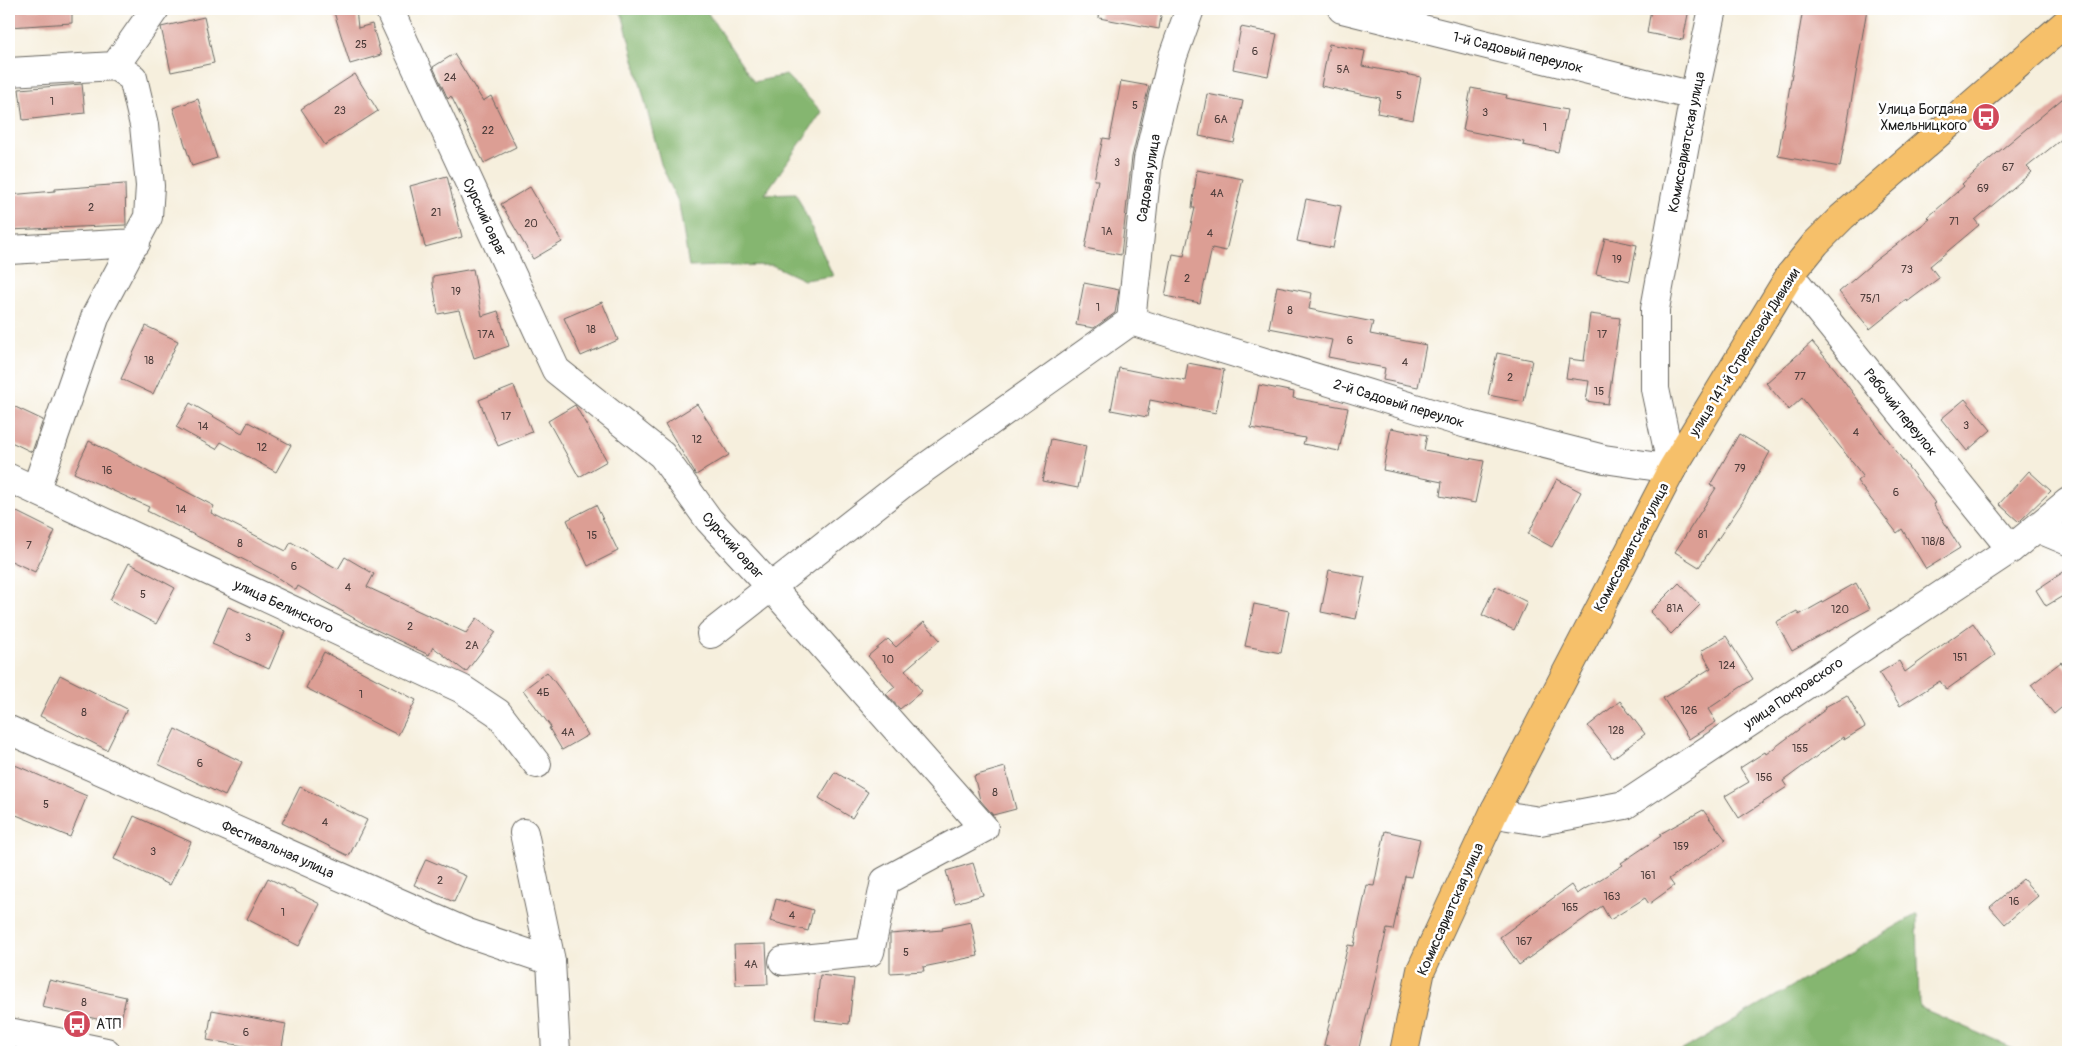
<svg xmlns="http://www.w3.org/2000/svg" width="2077" height="1061" font-family="Pangolin,sans-serif">
	<rect width="100%" height="100%" fill="#fff"/>
	<filter id="ink" filterUnits="userSpaceOnUse"><feTurbulence type="fractalNoise" baseFrequency=".02" numOctaves="2"/><feDisplacementMap in="SourceGraphic" scale="10" xChannelSelector="R" yChannelSelector="G"/><feConvolveMatrix kernelMatrix="1 2 1 2 8 2 1 2 1" color-interpolation-filters="sRGB"/></filter>
	<filter id="wash" filterUnits="userSpaceOnUse"><feTurbulence type="fractalNoise" baseFrequency=".0096" numOctaves="4" result="noise"/><feDisplacementMap in="SourceGraphic" scale="20" xChannelSelector="R" yChannelSelector="G"/><feGaussianBlur stdDeviation="1.12" result="paint"/><feColorMatrix in="noise" values="0 0 0 0 0 0 0 0 0 0 0 0 0 0 0 0 0 1.4 0 .05"/><feComposite in="paint" operator="in"/></filter>
	<g filter="url(#wash)">
		<rect width="100%" height="100%" fill="#f6efdd"/>
		<path fill="#85b66f" stroke="#506946" d="M 619,9 L 705,9 L 754,82 L 786,75 L 822,112 L 765,194 L 796,193 L 833,276 L 804,280 L 772,265 L 689,267 L 679,204 L 661,164 L 623,17 Z
			M 1917,914 L 1919,1007 L 2021,1052 L 1679,1052 Z"/>
		<g id="blocks">
			<path fill="#dc9e94" d="M 9,9 L 72,9 L 72,23 L 9,27 Z
				M 333,9 L 356,9 L 358,28 L 372,24 L 381,55 L 350,64 Z
				M 1100,9 L 1162,9 L 1159,29 L 1099,18 Z
				M 1651,9 L 1689,9 L 1683,40 L 1647,33 Z
				M 1803,9 L 1867,9 L 1840,167 L 1778,156 Z
				M 204,17 L 214,63 L 171,72 L 161,27 Z
				M 1241,27 L 1277,34 L 1268,76 L 1233,69 Z
				M 1329,44 L 1365,51 L 1362,66 L 1421,77 L 1413,120 L 1377,113 L 1380,98 L 1321,86 Z
				M 454,54 L 483,101 L 491,96 L 516,147 L 484,163 L 451,96 L 448,99 L 433,67 Z
				M 355,74 L 378,111 L 325,145 L 301,109 Z
				M 1121,81 L 1149,86 L 1132,157 L 1121,255 L 1085,248 L 1098,180 L 1094,180 L 1103,138 L 1110,139 Z
				M 82,84 L 85,113 L 23,120 L 19,89 Z
				M 1471,88 L 1507,95 L 1506,98 L 1567,110 L 1558,152 L 1523,145 L 1524,142 L 1463,130 Z
				M 1207,94 L 1243,101 L 1234,143 L 1199,136 Z
				M 2068,94 L 2068,134 L 2027,167 L 2032,172 L 1975,220 L 1979,225 L 1930,266 L 1939,278 L 1907,302 L 1906,300 L 1870,329 L 1839,292 L 1876,260 L 1930,219 L 1928,217 L 1964,186 L 1962,184 L 1985,163 Z
				M 198,99 L 217,158 L 192,166 L 173,108 Z
				M 1197,170 L 1243,179 L 1226,251 L 1212,248 L 1200,303 L 1165,296 L 1173,254 L 1184,256 L 1195,208 L 1192,208 Z
				M 447,176 L 462,237 L 425,247 L 410,186 Z
				M 125,184 L 126,225 L 9,230 L 9,195 L 55,191 L 55,189 Z
				M 530,187 L 562,242 L 533,259 L 501,204 Z
				M 1306,199 L 1341,206 L 1333,248 L 1297,241 Z
				M 1605,238 L 1637,245 L 1630,281 L 1596,274 Z
				M 473,269 L 482,316 L 498,311 L 509,346 L 474,358 L 459,310 L 438,314 L 433,284 L 433,276 Z
				M 1084,283 L 1119,290 L 1115,313 L 1094,328 L 1076,325 Z
				M 1277,286 L 1312,293 L 1309,309 L 1373,322 L 1370,334 L 1426,345 L 1418,387 L 1383,380 L 1385,368 L 1328,357 L 1332,340 L 1269,328 Z
				M 602,302 L 618,340 L 581,356 L 564,318 Z
				M 1590,314 L 1620,318 L 1608,404 L 1586,401 L 1589,381 L 1566,378 L 1569,359 L 1584,361 Z
				M 146,326 L 178,341 L 153,394 L 121,379 Z
				M 1812,342 L 1835,369 L 1935,503 L 1933,504 L 1960,548 L 1926,569 L 1902,529 L 1897,533 L 1857,481 L 1863,476 L 1802,398 L 1789,410 L 1766,383 Z
				M 1497,353 L 1532,360 L 1524,402 L 1488,395 Z
				M 1188,363 L 1224,370 L 1216,413 L 1150,400 L 1147,417 L 1111,410 L 1119,368 L 1185,381 Z
				M 1259,385 L 1294,392 L 1293,398 L 1348,408 L 1339,451 L 1303,444 L 1305,438 L 1251,428 Z
				M 514,386 L 532,432 L 498,446 L 479,400 Z
				M 1965,399 L 1991,430 L 1967,451 L 1941,419 Z
				M 190,403 L 242,433 L 248,422 L 291,445 L 276,472 L 221,442 L 216,449 L 176,427 Z
				M 9,404 L 43,420 L 32,452 L 9,441 Z
				M 697,404 L 729,455 L 696,475 L 665,424 Z
				M 575,405 L 607,461 L 579,477 L 548,421 Z
				M 1391,428 L 1427,435 L 1424,450 L 1484,461 L 1475,503 L 1440,496 L 1442,482 L 1383,470 Z
				M 1739,434 L 1770,452 L 1742,503 L 1699,567 L 1675,552 L 1716,488 L 1710,485 Z
				M 1051,439 L 1086,446 L 1078,488 L 1042,481 Z
				M 89,441 L 214,506 L 211,513 L 286,551 L 291,542 L 338,569 L 345,557 L 374,574 L 367,587 L 466,633 L 477,618 L 496,632 L 466,672 L 433,647 L 429,655 L 366,625 L 298,586 L 296,590 L 272,574 L 147,511 L 149,507 L 74,473 Z
				M 2029,471 L 2051,491 L 2019,522 L 1999,504 Z
				M 1557,479 L 1581,492 L 1552,547 L 1528,534 Z
				M 596,505 L 618,551 L 588,566 L 567,520 Z
				M 9,508 L 55,531 L 35,572 L 9,560 Z
				M 129,563 L 175,588 L 156,624 L 110,600 Z
				M 2068,569 L 2068,593 L 2046,606 L 2036,590 Z
				M 1329,570 L 1365,577 L 1356,619 L 1321,612 Z
				M 1679,583 L 1700,605 L 1671,634 L 1650,612 Z
				M 1856,583 L 1870,609 L 1792,651 L 1776,622 L 1797,611 L 1799,615 Z
				M 1495,586 L 1527,602 L 1514,630 L 1482,615 Z
				M 1254,604 L 1289,611 L 1281,653 L 1245,646 Z
				M 228,607 L 285,631 L 269,669 L 212,644 Z
				M 924,622 L 940,640 L 905,670 L 922,691 L 900,709 L 886,694 L 895,687 L 868,656 L 888,639 L 896,647 Z
				M 1973,623 L 1995,655 L 1946,690 L 1940,681 L 1900,706 L 1879,673 L 1899,661 L 1905,672 Z
				M 1726,636 L 1753,679 L 1708,709 L 1716,722 L 1689,739 L 1663,698 L 1711,668 L 1701,651 Z
				M 324,652 L 416,700 L 398,735 L 306,688 Z
				M 2061,662 L 2068,671 L 2068,702 L 2054,714 L 2031,685 Z
				M 547,672 L 563,693 L 588,735 L 562,750 L 549,728 L 551,727 L 523,690 Z
				M 60,675 L 127,709 L 107,750 L 40,716 Z
				M 1847,695 L 1865,727 L 1844,740 L 1843,737 L 1783,781 L 1787,787 L 1739,818 L 1725,796 L 1749,782 L 1740,768 L 1765,752 L 1766,754 L 1826,709 L 1825,707 Z
				M 1620,701 L 1645,734 L 1613,758 L 1588,726 Z
				M 175,729 L 242,762 L 225,796 L 158,764 Z
				M 15,765 L 87,796 L 70,837 L 9,812 L 9,779 Z
				M 1005,767 L 1016,809 L 993,815 L 980,800 L 974,776 Z
				M 835,772 L 868,792 L 852,818 L 819,798 Z
				M 300,787 L 367,820 L 349,856 L 282,823 Z
				M 1703,810 L 1726,840 L 1669,879 L 1674,886 L 1649,904 L 1645,898 L 1610,920 L 1602,906 L 1519,965 L 1500,937 L 1571,885 L 1577,894 L 1623,865 L 1621,863 L 1661,836 L 1660,834 Z
				M 134,816 L 191,842 L 170,885 L 114,859 Z
				M 1385,831 L 1420,839 L 1411,877 L 1405,876 L 1393,930 L 1387,929 L 1358,1052 L 1324,1045 L 1348,945 L 1354,946 L 1367,885 L 1374,886 Z
				M 426,859 L 466,876 L 454,902 L 414,885 Z
				M 973,863 L 983,895 L 955,903 L 946,871 Z
				M 268,878 L 320,904 L 299,946 L 247,919 Z
				M 2023,879 L 2038,896 L 2005,924 L 1990,907 Z
				M 776,899 L 813,910 L 808,931 L 770,921 Z
				M 971,922 L 978,956 L 923,967 L 924,971 L 890,973 L 890,934 L 943,930 L 942,928 Z
				M 766,944 L 768,984 L 736,985 L 734,945 Z
				M 820,975 L 854,979 L 849,1024 L 815,1020 Z
				M 49,980 L 126,997 L 120,1024 L 42,1007 Z
				M 212,1010 L 286,1024 L 281,1052 L 207,1040 Z"/>
		</g>
	</g>
	<g filter="url(#ink)">
		<use href="#blocks" fill-opacity="0" stroke="#686660" stroke-width="1"/>
		<g fill="none" stroke-linecap="round" stroke-linejoin="round">
			<g stroke="#686660" stroke-width="30">
				<path id="minor" d="M 389,9 L 556,370 L 662,455 L 709,520 L 771,587 L 984,828 L 885,881 L 870,952 L 783,961
					M 1342,9 L 1694,96
					M 9,72 L 115,66 L 155,9
					M 9,250 L 136,243
					M 1790,275 L 2011,549
					M 1131,321 L 1470,425 L 1604,459 L 1672,469 L 1655,389 L 1655,309 L 1694,96 L 1713,9
					M 1131,321 L 1148,159 L 1172,59 L 1190,9
					M 9,478 L 462,689 L 498,713 L 537,764
					M 36,489 L 96,315 L 148,217 L 150,186 L 144,125 L 133,78 L 115,66
					M 2037,528 L 2068,541
					M 711,634 L 905,482 L 1131,321
					M 9,730 L 468,933 L 551,961
					M 1495,810 L 1508,816 L 1540,821 L 1625,805 L 2011,549 L 2068,502
					M 524,833 L 551,961 L 556,1052
					M 9,1032 L 106,1052"/>
			</g>
			<g stroke="#686660" stroke-width="30">
				<path id="major" d="M 1404,1052 L 1421,970 L 1495,810 L 1672,469 L 1790,275 L 1816,243 L 1842,217 L 2068,21"/>
			</g>
			<use href="#minor" stroke="#fff" stroke-width="28"/>
			<use href="#major" stroke="#f6c06b" stroke-width="28"/>
		</g>
	</g>
	<defs>
		<g id="bus-disc" transform="scale(1.4375)"><circle r="9.5" fill="#d1495b" stroke="#fff"/><path d="M-5-6H5V4H4V6H2V4H-2V6H-4V4H-5ZM-3.5-4V0h7V-4ZM-3.5 1.2v1.5H-2V1.2ZM2 1.2v1.5H3.5V1.2Z" fill="#fff"/></g>
	</defs>
	<g fill-rule="evenodd">
		<use href="#bus-disc" x="1986" y="117"/>
		<use href="#bus-disc" x="77" y="1024"/>
	</g>
	<g text-anchor="middle" stroke-width="5" stroke-linejoin="round" paint-order="stroke">
		<g font-size="11" fill="#4c3c3a">
			<text x="361" y="48">25</text>
			<text x="1255" y="55">6</text>
			<text x="1343" y="73">5А</text>
			<text x="450" y="81">24</text>
			<text x="1399" y="99">5</text>
			<text x="52" y="105">1</text>
			<text x="1135" y="109">5</text>
			<text x="340" y="114">23</text>
			<text x="1485" y="116">3</text>
			<text x="1221" y="123">6А</text>
			<text x="1545" y="131">1</text>
			<text x="488" y="134">22</text>
			<text x="1117" y="166">3</text>
			<text x="2008" y="171">67</text>
			<text x="1983" y="192">69</text>
			<text x="1217" y="197">4А</text>
			<text x="91" y="211">2</text>
			<text x="436" y="216">21</text>
			<text x="1954" y="225">71</text>
			<text x="531" y="227">20</text>
			<text x="1107" y="235">1А</text>
			<text x="1210" y="237">4</text>
			<text x="1617" y="263">19</text>
			<text x="1907" y="273">73</text>
			<text x="1187" y="282">2</text>
			<text x="456" y="295">19</text>
			<text x="1870" y="302">75/1</text>
			<text x="1098" y="311">1</text>
			<text x="1290" y="314">8</text>
			<text x="591" y="333">18</text>
			<text x="486" y="338">17А</text>
			<text x="1602" y="338">17</text>
			<text x="1350" y="344">6</text>
			<text x="149" y="364">18</text>
			<text x="1405" y="366">4</text>
			<text x="1800" y="380">77</text>
			<text x="1510" y="381">2</text>
			<text x="1599" y="395">15</text>
			<text x="506" y="420">17</text>
			<text x="1966" y="429">3</text>
			<text x="203" y="430">14</text>
			<text x="1856" y="436">4</text>
			<text x="697" y="443">12</text>
			<text x="262" y="451">12</text>
			<text x="1740" y="472">79</text>
			<text x="107" y="474">16</text>
			<text x="1896" y="496">6</text>
			<text x="181" y="513">14</text>
			<text x="1703" y="538">81</text>
			<text x="592" y="539">15</text>
			<text x="1933" y="545">118/8</text>
			<text x="240" y="547">8</text>
			<text x="29" y="549">7</text>
			<text x="294" y="570">6</text>
			<text x="348" y="591">4</text>
			<text x="143" y="598">5</text>
			<text x="1675" y="612">81А</text>
			<text x="1840" y="613">120</text>
			<text x="410" y="630">2</text>
			<text x="248" y="641">3</text>
			<text x="472" y="649">2А</text>
			<text x="1960" y="661">151</text>
			<text x="888" y="663">10</text>
			<text x="1727" y="669">124</text>
			<text x="543" y="696">4Б</text>
			<text x="361" y="698">1</text>
			<text x="1689" y="714">126</text>
			<text x="84" y="716">8</text>
			<text x="1616" y="734">128</text>
			<text x="568" y="736">4А</text>
			<text x="1800" y="752">155</text>
			<text x="200" y="767">6</text>
			<text x="1764" y="781">156</text>
			<text x="995" y="796">8</text>
			<text x="46" y="808">5</text>
			<text x="325" y="826">4</text>
			<text x="1681" y="850">159</text>
			<text x="153" y="855">3</text>
			<text x="1648" y="879">161</text>
			<text x="440" y="884">2</text>
			<text x="1612" y="900">163</text>
			<text x="2014" y="905">16</text>
			<text x="1570" y="911">165</text>
			<text x="283" y="916">1</text>
			<text x="792" y="919">4</text>
			<text x="1524" y="945">167</text>
			<text x="906" y="956">5</text>
			<text x="751" y="968">4А</text>
			<text x="84" y="1006">8</text>
			<text x="246" y="1036">6</text>
		</g>
		<g font-size="14" fill="#1c1c1c" stroke="#fff">
			<text transform="translate(1518 52) rotate(14)" y="5">1-й Садовый переулок</text>
			<text transform="translate(1686 142) rotate(-79)" y="5">Комиссариатская улица</text>
			<text transform="translate(1148 178) rotate(-81)" y="5">Садовая улица</text>
			<text transform="translate(485 217) rotate(65)" y="5">Сурский овраг</text>
			<text transform="translate(1744 352) rotate(-58)" y="5">улица 141-й Стрелковой Дивизии</text>
			<text transform="translate(1399 403) rotate(17)" y="5">2-й Садовый переулок</text>
			<text transform="translate(1901 412) rotate(51)" y="5">Рабочий переулок</text>
			<text transform="translate(733 545) rotate(48)" y="5">Сурский овраг</text>
			<text transform="translate(1631 547) rotate(-62)" y="5">Комиссариатская улица</text>
			<text transform="translate(284 606) rotate(25)" y="5">улица Белинского</text>
			<text transform="translate(1793 693) rotate(-34)" y="5">улица Покровского</text>
			<text transform="translate(278 849) rotate(24)" y="5">Фестивальная улица</text>
			<text transform="translate(1450 909) rotate(-66)" y="5">Комиссариатская улица</text>
		</g>
		<g font-size="14" fill="#1c1c1c" stroke="#fff" text-anchor="end">
			<text x="1967" y="114">Улица Богдана<tspan x="1967" dy="16">Хмельницкого</tspan></text>
			<text x="96" y="1029" text-anchor="start">АТП</text>
		</g>
	</g>
	<rect width="2077" height="1061" fill="none" stroke="#fff" stroke-width="30"/>
</svg>
